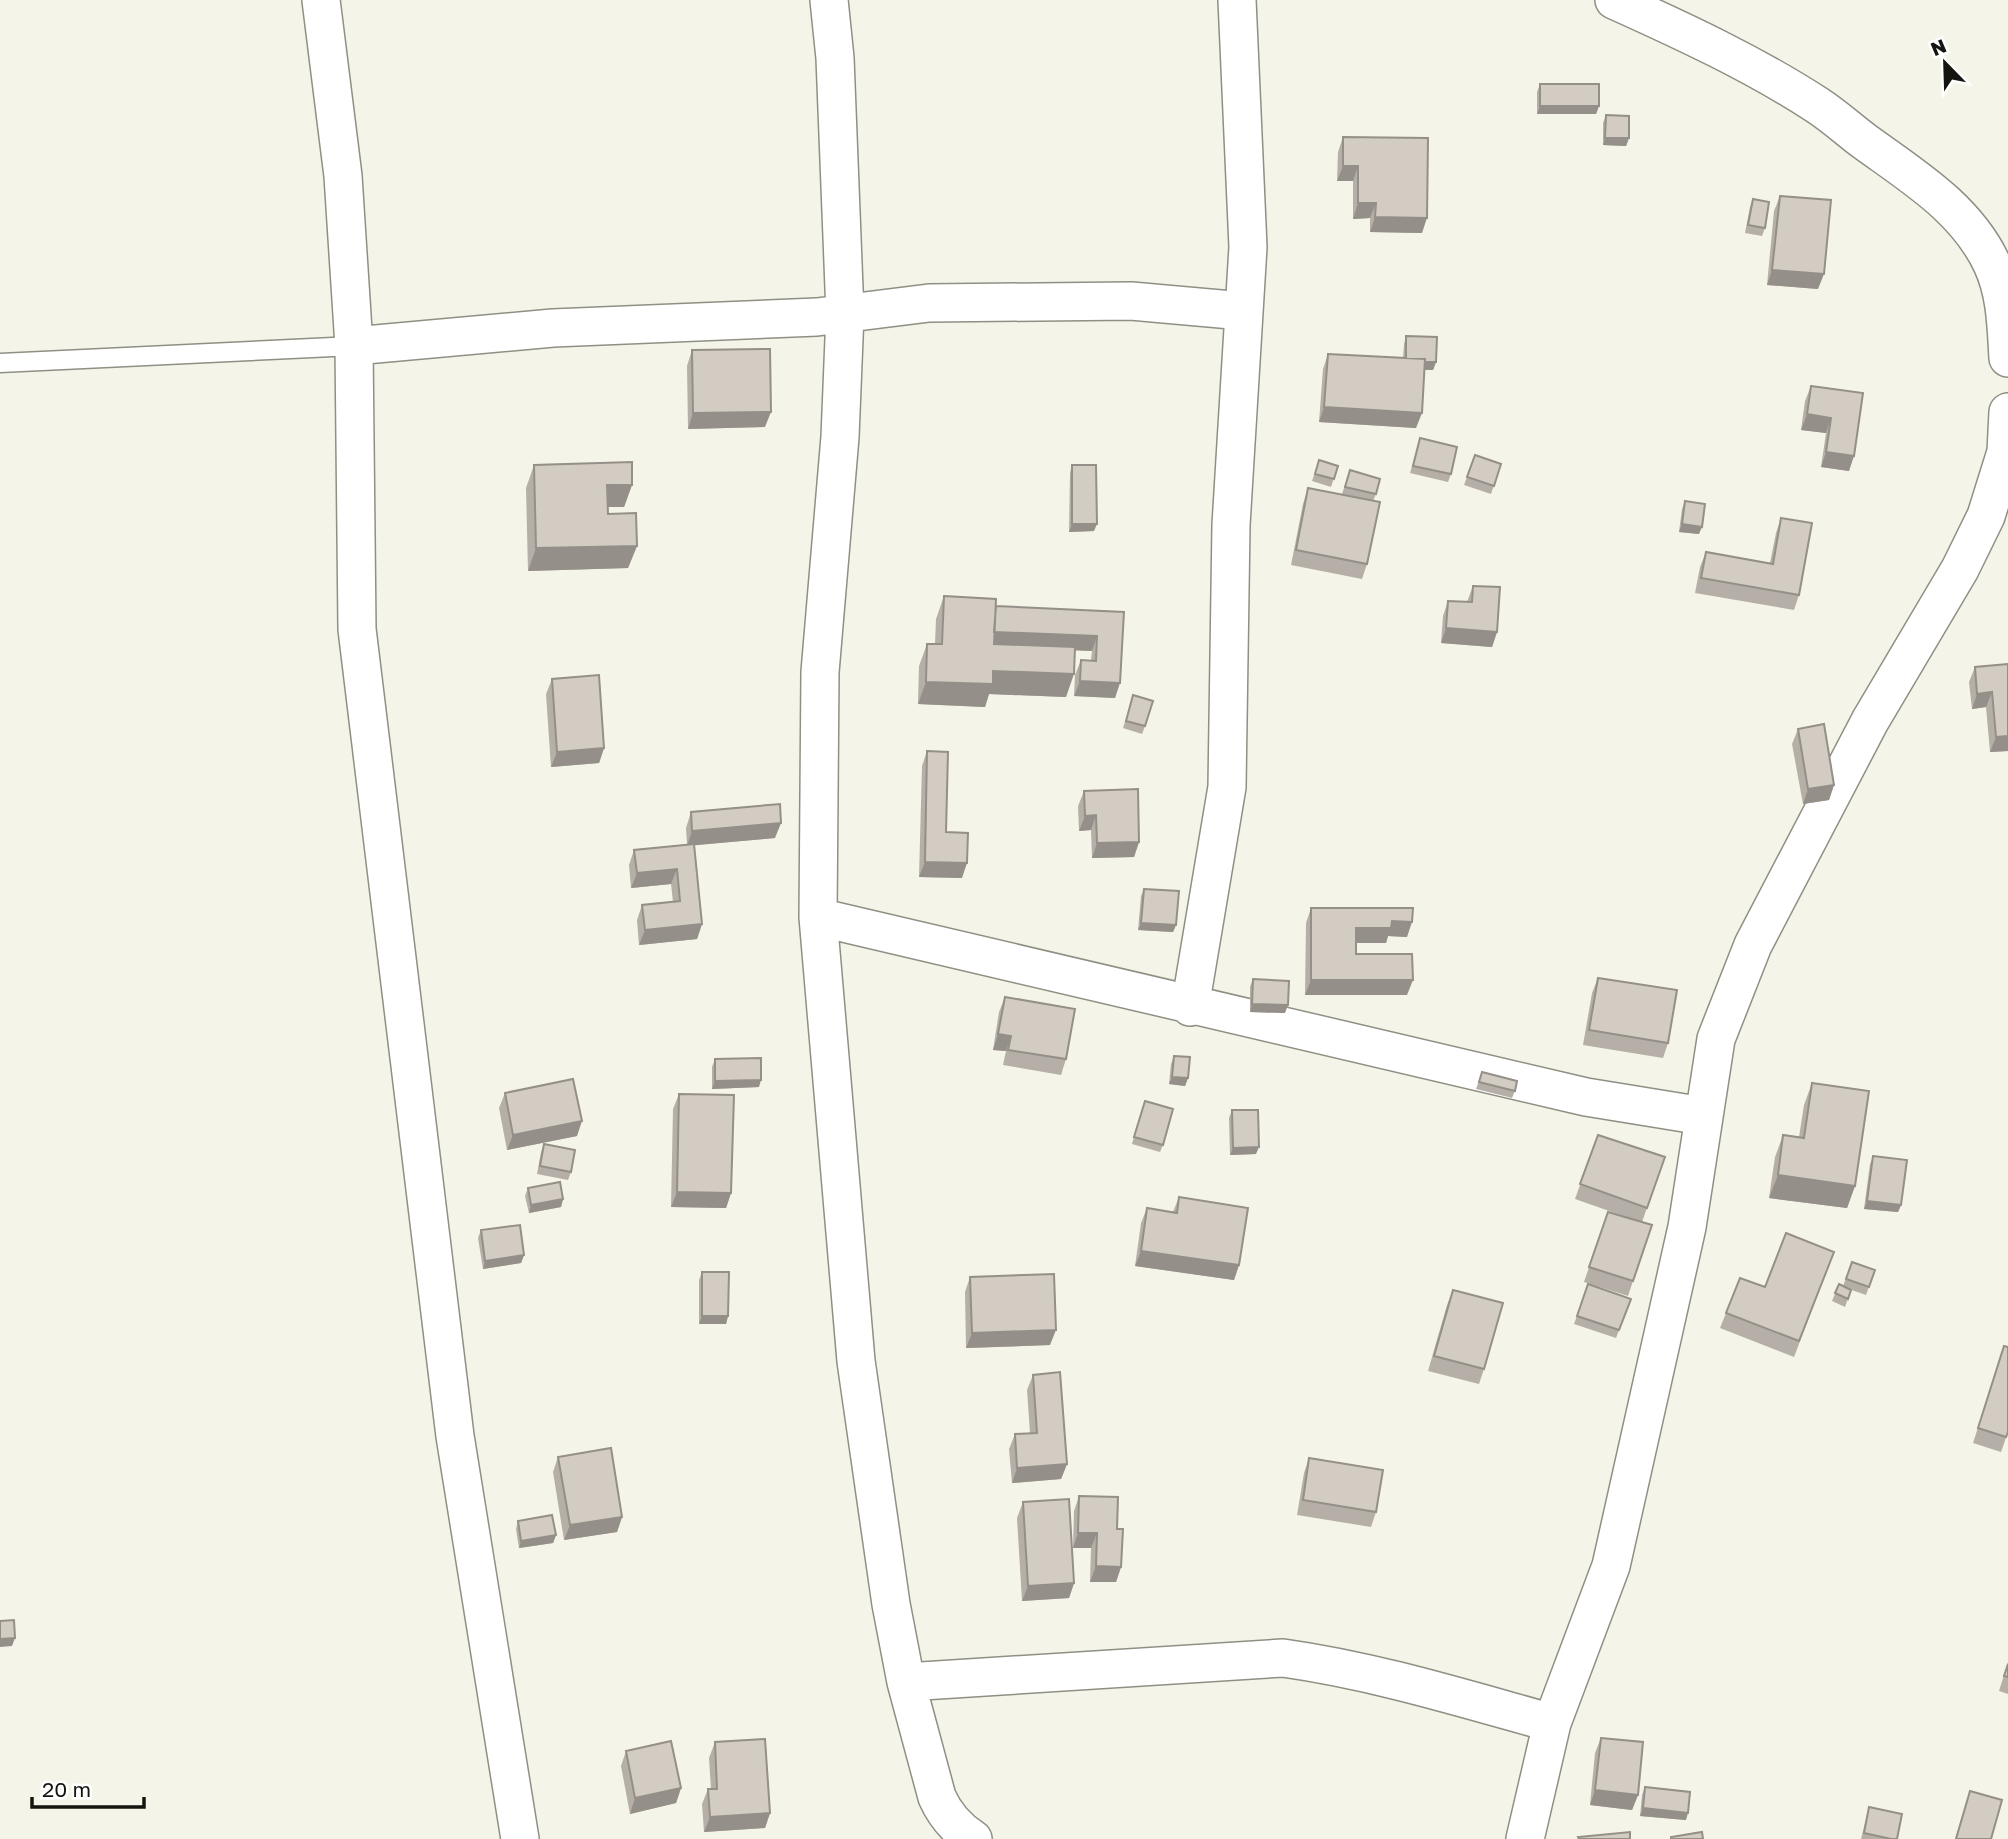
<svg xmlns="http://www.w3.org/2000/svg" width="2008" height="1839" font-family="'Golos Text',sans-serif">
	<rect width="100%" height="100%" fill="#f4f4e8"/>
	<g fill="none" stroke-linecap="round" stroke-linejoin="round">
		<g stroke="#8f8f84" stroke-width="21">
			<path id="service" d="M 0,363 L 354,346"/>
		</g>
		<g stroke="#8f8f84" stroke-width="40">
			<path id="minor" d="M 321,0 L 343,176 L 354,346 L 357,629 L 455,1436 L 520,1839
				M 829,0 L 835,58 L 845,314 L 840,437 L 820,672 L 818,917 L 856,1361 L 891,1604 L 906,1682 L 937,1797 C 945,1815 956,1828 973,1839
				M 1614,0 C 1683,31 1754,64 1817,105 C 1834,116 1848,129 1864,141 C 1912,176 1966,208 1992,264 C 2006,294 2006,326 2008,358
				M 354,346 L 553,328 L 817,317 L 929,303 L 1131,301 L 1243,311
				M 818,917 L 1586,1097 L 1703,1116
				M 1190,1007 L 1227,787 L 1231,525 L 1248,247 L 1237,0
				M 906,1682 L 1283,1658 C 1375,1671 1462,1698 1552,1723
				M 1525,1839 L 1552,1723 L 1611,1566 L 1687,1227 L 1716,1039 L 1753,945 L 1870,721 L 1960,569 L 1986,516 L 2006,452 L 2008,412"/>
		</g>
		<use href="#service" stroke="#fff" stroke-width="18"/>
		<use href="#minor" stroke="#fff" stroke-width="37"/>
	</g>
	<path fill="#b5afa7" d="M 1540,84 L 1599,106 L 1596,114 L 1537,114 L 1537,92 Z
		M 1606,115 L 1629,138 L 1626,146 L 1603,145 L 1603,123 Z
		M 1343,137 L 1422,233 L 1370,232 L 1370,218 L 1353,219 L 1353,181 L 1337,181 L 1338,152 Z
		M 1780,196 L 1818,289 L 1767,285 L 1774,211 Z
		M 1753,199 L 1765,228 L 1762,236 L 1745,233 L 1750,207 Z
		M 1406,336 L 1436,362 L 1433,370 L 1424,370 L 1416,428 L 1319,422 L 1323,369 L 1328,354 L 1403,358 L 1404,344 Z
		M 692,350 L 765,427 L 688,429 L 687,366 Z
		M 1811,386 L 1863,393 L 1849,471 L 1821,467 L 1826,433 L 1801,430 L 1805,401 Z
		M 1420,438 L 1451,474 L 1448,482 L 1410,473 Z
		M 1475,455 L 1501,464 L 1491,494 L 1464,485 Z
		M 1319,460 L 1338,466 L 1331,487 L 1312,481 Z
		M 534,465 L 632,485 L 624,507 L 608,507 L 608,514 L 637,546 L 628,568 L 528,571 L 526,488 Z
		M 1072,465 L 1094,531 L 1069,532 L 1070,473 Z
		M 1350,470 L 1376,494 L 1373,501 L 1367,564 L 1362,579 L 1291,565 L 1303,504 L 1308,488 L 1359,498 L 1342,494 Z
		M 1685,501 L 1699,534 L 1679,532 L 1682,509 Z
		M 1781,518 L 1799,595 L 1794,610 L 1695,593 L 1700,567 L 1706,552 L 1770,563 L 1776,533 Z
		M 1473,586 L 1497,632 L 1492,647 L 1441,643 L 1443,616 L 1448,601 L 1467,602 Z
		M 944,596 L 996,606 L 1124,612 L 1115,698 L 1074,696 L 1075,675 L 1081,660 L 1091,660 L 1092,651 L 1075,650 L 1066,697 L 989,694 L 985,707 L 918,704 L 919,666 L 927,644 L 935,644 L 936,619 Z
		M 2008,664 L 2008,751 L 1990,752 L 1986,707 L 1972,709 L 1969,682 L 1975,667 Z
		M 552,679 L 604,748 L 599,763 L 551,767 L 546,694 Z
		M 1131,703 L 1145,726 L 1142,734 L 1123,728 Z
		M 1798,729 L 1834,785 L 1829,800 L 1803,804 L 1792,744 Z
		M 927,751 L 946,832 L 962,878 L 919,877 L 922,766 Z
		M 1084,791 L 1139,842 L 1134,857 L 1092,858 L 1091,830 L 1079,831 L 1078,806 Z
		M 691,812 L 775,838 L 694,845 L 702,924 L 697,939 L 639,945 L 637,920 L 642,905 L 673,902 L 671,884 L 631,888 L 629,865 L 634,850 L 687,844 L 686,828 Z
		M 1144,889 L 1176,925 L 1173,932 L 1138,930 L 1141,896 Z
		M 1311,908 L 1407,937 L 1388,936 L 1386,943 L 1356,943 L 1356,954 L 1407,995 L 1305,995 L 1306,923 Z
		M 1598,978 L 1668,1043 L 1663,1058 L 1583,1045 L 1592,993 Z
		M 1253,979 L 1285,1013 L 1250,1012 L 1250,987 Z
		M 1005,997 L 1066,1059 L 1061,1075 L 1003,1065 L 1006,1051 L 993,1050 L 999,1012 Z
		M 1174,1056 L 1188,1078 L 1185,1086 L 1169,1084 L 1171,1064 Z
		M 715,1059 L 759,1087 L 712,1089 L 712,1067 Z
		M 1482,1072 L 1515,1091 L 1512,1098 L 1476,1089 Z
		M 1812,1083 L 1855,1186 L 1847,1208 L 1769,1198 L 1775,1157 L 1783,1135 L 1799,1137 L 1804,1105 Z
		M 505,1093 L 577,1136 L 507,1150 L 499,1108 Z
		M 679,1094 L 731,1193 L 726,1208 L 671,1207 L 673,1109 Z
		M 1142,1109 L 1163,1145 L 1160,1152 L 1132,1144 Z
		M 1232,1110 L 1256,1154 L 1230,1155 L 1229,1118 Z
		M 1598,1135 L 1665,1157 L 1642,1222 L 1633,1281 L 1628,1296 L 1584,1282 L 1608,1212 L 1632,1219 L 1575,1199 Z
		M 544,1144 L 571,1172 L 568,1180 L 537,1174 L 541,1152 Z
		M 1873,1156 L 1901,1205 L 1898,1212 L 1864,1209 L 1870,1164 Z
		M 528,1188 L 563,1199 L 561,1207 L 529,1213 L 525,1196 Z
		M 1179,1197 L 1239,1265 L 1234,1280 L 1135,1266 L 1141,1223 L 1147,1208 L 1173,1212 Z
		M 481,1230 L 524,1255 L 521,1263 L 483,1269 L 478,1238 Z
		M 1834,1252 L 1794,1357 L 1720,1328 L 1740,1278 L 1765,1287 Z
		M 1852,1262 L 1875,1270 L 1866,1295 L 1843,1287 L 1851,1290 L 1845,1307 L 1832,1301 L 1839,1284 L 1843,1286 Z
		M 702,1272 L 728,1316 L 726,1324 L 699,1324 L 699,1280 Z
		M 970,1277 L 1050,1345 L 966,1348 L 965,1292 Z
		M 1588,1284 L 1631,1299 L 1616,1338 L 1574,1324 Z
		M 1453,1290 L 1484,1369 L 1479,1384 L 1428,1371 L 1447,1305 Z
		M 2004,1346 L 2008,1432 L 2001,1452 L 1973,1443 Z
		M 1033,1375 L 1067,1464 L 1061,1479 L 1012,1483 L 1009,1449 L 1015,1434 L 1030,1433 L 1027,1390 Z
		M 558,1457 L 622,1517 L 617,1532 L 564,1540 L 553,1472 Z
		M 1309,1458 L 1376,1512 L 1371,1527 L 1297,1515 L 1304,1473 Z
		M 1079,1496 L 1117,1529 L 1121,1567 L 1116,1582 L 1090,1582 L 1091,1548 L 1073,1548 L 1074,1511 Z
		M 1023,1502 L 1074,1583 L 1069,1598 L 1022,1601 L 1017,1518 Z
		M 518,1521 L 556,1535 L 553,1543 L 519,1548 L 516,1529 Z
		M 2008,1662 L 2008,1694 L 1999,1691 Z
		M 1601,1738 L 1638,1795 L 1632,1810 L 1590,1805 L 1595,1753 Z
		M 715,1742 L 770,1813 L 765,1828 L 704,1832 L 702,1804 L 708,1789 L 711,1789 L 709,1758 Z
		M 626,1751 L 681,1788 L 676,1803 L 630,1814 L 621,1766 Z
		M 1645,1787 L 1686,1820 L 1640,1816 L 1642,1795 Z
		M 1970,1791 L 1991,1839 L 1955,1839 Z
		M 1869,1807 L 1897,1839 L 1861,1839 Z"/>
	<path fill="#948f88" d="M 1540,106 L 1599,106 L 1596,114 L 1537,114 Z
		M 1605,138 L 1629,138 L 1626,146 L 1603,145 Z
		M 1343,166 L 1358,166 L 1353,181 L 1337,181 Z
		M 1358,203 L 1376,203 L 1370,218 L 1353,219 Z
		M 1375,217 L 1427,218 L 1422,233 L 1370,232 Z
		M 1772,270 L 1824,274 L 1818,289 L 1767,285 Z
		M 1406,362 L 1436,362 L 1433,370 L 1403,369 Z
		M 1324,407 L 1422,413 L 1416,428 L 1319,422 Z
		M 771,412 L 765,427 L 688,429 L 693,413 Z
		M 1807,414 L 1831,418 L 1826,433 L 1801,430 Z
		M 1826,452 L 1854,456 L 1849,471 L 1821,467 Z
		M 607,485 L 632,485 L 624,507 L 599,507 Z
		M 1072,524 L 1097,524 L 1094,531 L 1069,532 Z
		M 1682,524 L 1702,527 L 1699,534 L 1679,532 Z
		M 637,546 L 628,568 L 528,571 L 536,548 Z
		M 1446,628 L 1497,632 L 1492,647 L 1441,643 Z
		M 994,632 L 1097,636 L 1092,651 L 989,647 Z
		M 993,671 L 1074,674 L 1066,697 L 989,694 L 985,707 L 918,704 L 926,682 Z
		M 1080,681 L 1120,683 L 1115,698 L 1074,696 Z
		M 1992,692 L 1986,707 L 1972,709 L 1977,694 Z
		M 2008,736 L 2008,751 L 1990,752 L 1996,737 Z
		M 604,748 L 599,763 L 551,767 L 557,752 Z
		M 1834,785 L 1829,800 L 1803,804 L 1808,789 Z
		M 1096,815 L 1091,830 L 1079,831 L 1085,816 Z
		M 781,823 L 775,838 L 687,846 L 692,831 Z
		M 1139,842 L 1134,857 L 1092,858 L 1097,843 Z
		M 925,862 L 967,863 L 962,878 L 919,877 Z
		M 677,869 L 671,884 L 631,888 L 637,873 Z
		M 1392,921 L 1412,922 L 1407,937 L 1388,936 L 1386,943 L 1351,943 L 1356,928 Z
		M 1141,923 L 1176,925 L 1173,932 L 1138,930 Z
		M 702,924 L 697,939 L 639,945 L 645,930 Z
		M 1311,980 L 1413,980 L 1407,995 L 1305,995 Z
		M 1252,1004 L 1288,1005 L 1285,1013 L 1250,1012 Z
		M 998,1034 L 1011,1036 L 1006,1051 L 993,1050 Z
		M 1172,1077 L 1188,1078 L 1185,1086 L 1169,1084 Z
		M 761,1080 L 759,1087 L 712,1089 L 715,1081 Z
		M 582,1121 L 577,1136 L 507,1150 L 513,1135 Z
		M 1259,1147 L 1256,1154 L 1230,1155 L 1233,1148 Z
		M 1778,1175 L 1855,1186 L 1847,1208 L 1769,1198 Z
		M 677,1192 L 731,1193 L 726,1208 L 671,1207 Z
		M 563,1199 L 561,1207 L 529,1213 L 531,1205 Z
		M 1867,1201 L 1901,1205 L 1898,1212 L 1864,1209 Z
		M 1141,1251 L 1239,1265 L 1234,1280 L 1135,1266 Z
		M 524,1255 L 521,1263 L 483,1269 L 485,1261 Z
		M 702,1316 L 728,1316 L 726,1324 L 699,1324 Z
		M 1056,1330 L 1050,1345 L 966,1348 L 972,1333 Z
		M 1067,1464 L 1061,1479 L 1012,1483 L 1017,1468 Z
		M 622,1517 L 617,1532 L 564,1540 L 570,1525 Z
		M 1078,1533 L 1097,1533 L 1091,1548 L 1073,1548 Z
		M 556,1535 L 553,1543 L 519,1548 L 521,1541 Z
		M 1096,1566 L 1121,1567 L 1116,1582 L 1090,1582 Z
		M 1074,1583 L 1069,1598 L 1022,1601 L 1028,1586 Z
		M 15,1638 L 12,1646 L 0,1647 L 0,1639 Z
		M 681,1788 L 676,1803 L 630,1814 L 635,1798 Z
		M 1595,1790 L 1638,1795 L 1632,1810 L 1590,1805 Z
		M 1643,1808 L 1688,1813 L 1686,1820 L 1640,1816 Z
		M 770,1813 L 765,1828 L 704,1832 L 710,1817 Z"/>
	<path fill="#d3ccc2" stroke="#948f88" stroke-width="2" d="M 1540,84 L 1599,84 L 1599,106 L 1540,106 Z
		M 1606,115 L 1629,116 L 1629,138 L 1605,138 Z
		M 1343,137 L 1428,138 L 1427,218 L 1375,217 L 1376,203 L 1358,203 L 1358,166 L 1343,166 Z
		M 1780,196 L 1831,200 L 1824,274 L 1772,270 Z
		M 1753,199 L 1769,202 L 1765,228 L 1748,225 Z
		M 1406,336 L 1437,337 L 1436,362 L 1425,362 L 1425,359 L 1406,358 Z
		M 770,349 L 771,412 L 693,413 L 692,350 Z
		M 1328,354 L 1425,359 L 1422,413 L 1324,407 Z
		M 1811,386 L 1863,393 L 1854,456 L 1826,452 L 1831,418 L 1807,414 Z
		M 1420,438 L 1457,447 L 1451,474 L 1413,466 Z
		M 1475,455 L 1501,464 L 1494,486 L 1467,477 Z
		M 1319,460 L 1338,466 L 1334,479 L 1315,474 Z
		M 632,462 L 632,485 L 607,485 L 608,514 L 636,513 L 637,546 L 536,548 L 534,465 Z
		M 1072,465 L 1096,465 L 1097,524 L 1072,524 Z
		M 1350,470 L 1380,479 L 1376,494 L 1345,487 Z
		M 1308,488 L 1380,502 L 1367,564 L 1296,550 Z
		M 1685,501 L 1705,504 L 1702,527 L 1682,524 Z
		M 1781,518 L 1812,523 L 1799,595 L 1701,578 L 1706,552 L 1773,564 Z
		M 1473,586 L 1500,587 L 1497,632 L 1446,628 L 1448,601 L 1472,602 Z
		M 944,596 L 996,599 L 994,644 L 1075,647 L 1074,674 L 993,671 L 993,684 L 926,682 L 927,644 L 942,644 Z
		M 996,606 L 1124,612 L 1120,683 L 1080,681 L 1081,660 L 1096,661 L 1097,636 L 994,632 Z
		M 2008,664 L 2008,736 L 1996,737 L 1992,692 L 1977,694 L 1975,667 Z
		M 599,675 L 604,748 L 557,752 L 552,679 Z
		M 1133,695 L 1153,701 L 1145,726 L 1126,721 Z
		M 1824,724 L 1834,785 L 1808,789 L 1798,729 Z
		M 927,751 L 948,752 L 946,832 L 968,833 L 967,863 L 925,862 Z
		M 1138,789 L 1139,842 L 1097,843 L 1096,815 L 1085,816 L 1084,791 Z
		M 780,804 L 781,823 L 692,831 L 691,812 Z
		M 694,844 L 702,924 L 645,930 L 642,905 L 680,901 L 677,869 L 637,873 L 634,850 Z
		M 1144,889 L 1179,891 L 1176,925 L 1141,923 Z
		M 1311,908 L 1413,908 L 1412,922 L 1392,921 L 1391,928 L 1356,928 L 1356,954 L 1412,954 L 1413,980 L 1311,980 Z
		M 1598,978 L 1677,990 L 1668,1043 L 1589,1030 Z
		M 1253,979 L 1289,981 L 1288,1005 L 1252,1004 Z
		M 1005,997 L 1075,1009 L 1066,1059 L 1008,1050 L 1011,1036 L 998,1034 Z
		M 1174,1056 L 1190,1057 L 1188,1078 L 1172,1077 Z
		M 761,1058 L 761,1080 L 715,1081 L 715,1059 Z
		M 1482,1072 L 1517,1081 L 1515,1091 L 1479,1082 Z
		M 573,1079 L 582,1121 L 513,1135 L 505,1093 Z
		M 1812,1083 L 1869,1091 L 1855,1186 L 1778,1175 L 1783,1135 L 1804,1138 Z
		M 679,1094 L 734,1095 L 731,1193 L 677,1192 Z
		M 1145,1101 L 1173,1109 L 1163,1145 L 1134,1137 Z
		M 1232,1110 L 1258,1110 L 1259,1147 L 1233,1148 Z
		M 1598,1135 L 1665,1157 L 1647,1208 L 1580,1184 Z
		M 544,1144 L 575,1150 L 571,1172 L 540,1166 Z
		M 1873,1156 L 1907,1160 L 1901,1205 L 1867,1201 Z
		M 560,1182 L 563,1199 L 531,1205 L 528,1188 Z
		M 1179,1197 L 1248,1208 L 1239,1265 L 1141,1251 L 1147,1208 L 1177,1213 Z
		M 1608,1212 L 1652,1225 L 1633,1281 L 1589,1267 Z
		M 520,1225 L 524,1255 L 485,1261 L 481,1230 Z
		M 1786,1233 L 1834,1252 L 1799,1341 L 1726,1313 L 1740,1278 L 1765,1287 Z
		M 1852,1262 L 1875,1270 L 1869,1287 L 1846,1279 Z
		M 702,1272 L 729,1272 L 728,1316 L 702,1316 Z
		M 1054,1274 L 1056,1330 L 972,1333 L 970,1277 Z
		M 1588,1284 L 1631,1299 L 1619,1330 L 1577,1316 Z
		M 1839,1284 L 1851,1290 L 1848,1299 L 1835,1293 Z
		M 1453,1290 L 1503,1303 L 1484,1369 L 1434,1356 Z
		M 2004,1346 L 2008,1347 L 2008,1432 L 2006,1437 L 1978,1428 Z
		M 1060,1372 L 1067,1464 L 1017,1468 L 1015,1434 L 1037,1433 L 1033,1375 Z
		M 611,1448 L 622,1517 L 570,1525 L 558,1457 Z
		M 1309,1458 L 1383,1470 L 1376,1512 L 1303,1500 Z
		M 1079,1496 L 1118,1497 L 1117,1529 L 1123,1529 L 1121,1567 L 1096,1566 L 1097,1533 L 1078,1533 Z
		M 1069,1499 L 1074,1583 L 1028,1586 L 1023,1502 Z
		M 552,1515 L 556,1535 L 521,1541 L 518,1521 Z
		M 14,1620 L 15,1638 L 0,1639 L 0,1621 Z
		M 2008,1664 L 2008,1677 L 2004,1676 Z
		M 1601,1738 L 1643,1742 L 1638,1795 L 1595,1790 Z
		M 765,1739 L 770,1813 L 710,1817 L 708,1789 L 717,1789 L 715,1742 Z
		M 671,1741 L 681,1788 L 635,1798 L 626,1751 Z
		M 1645,1787 L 1690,1792 L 1688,1813 L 1643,1808 Z
		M 1970,1791 L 2002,1800 L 1991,1839 L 1956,1839 Z
		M 1869,1807 L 1902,1814 L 1897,1839 L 1891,1839 L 1864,1833 Z
		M 1630,1832 L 1630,1839 L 1579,1839 L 1578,1837 Z
		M 1702,1832 L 1703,1839 L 1671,1839 L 1671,1837 Z"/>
	<g transform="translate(1945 63) rotate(337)" stroke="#ffffff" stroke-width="5" paint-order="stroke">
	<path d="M0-5L12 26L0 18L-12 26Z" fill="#141410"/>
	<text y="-10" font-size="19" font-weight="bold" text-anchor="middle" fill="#141410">N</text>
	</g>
	<path d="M32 1797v10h112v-10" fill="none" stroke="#141410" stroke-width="3.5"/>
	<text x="42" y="1797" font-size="21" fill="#141410" stroke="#ffffff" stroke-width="5" paint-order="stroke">20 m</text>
</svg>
